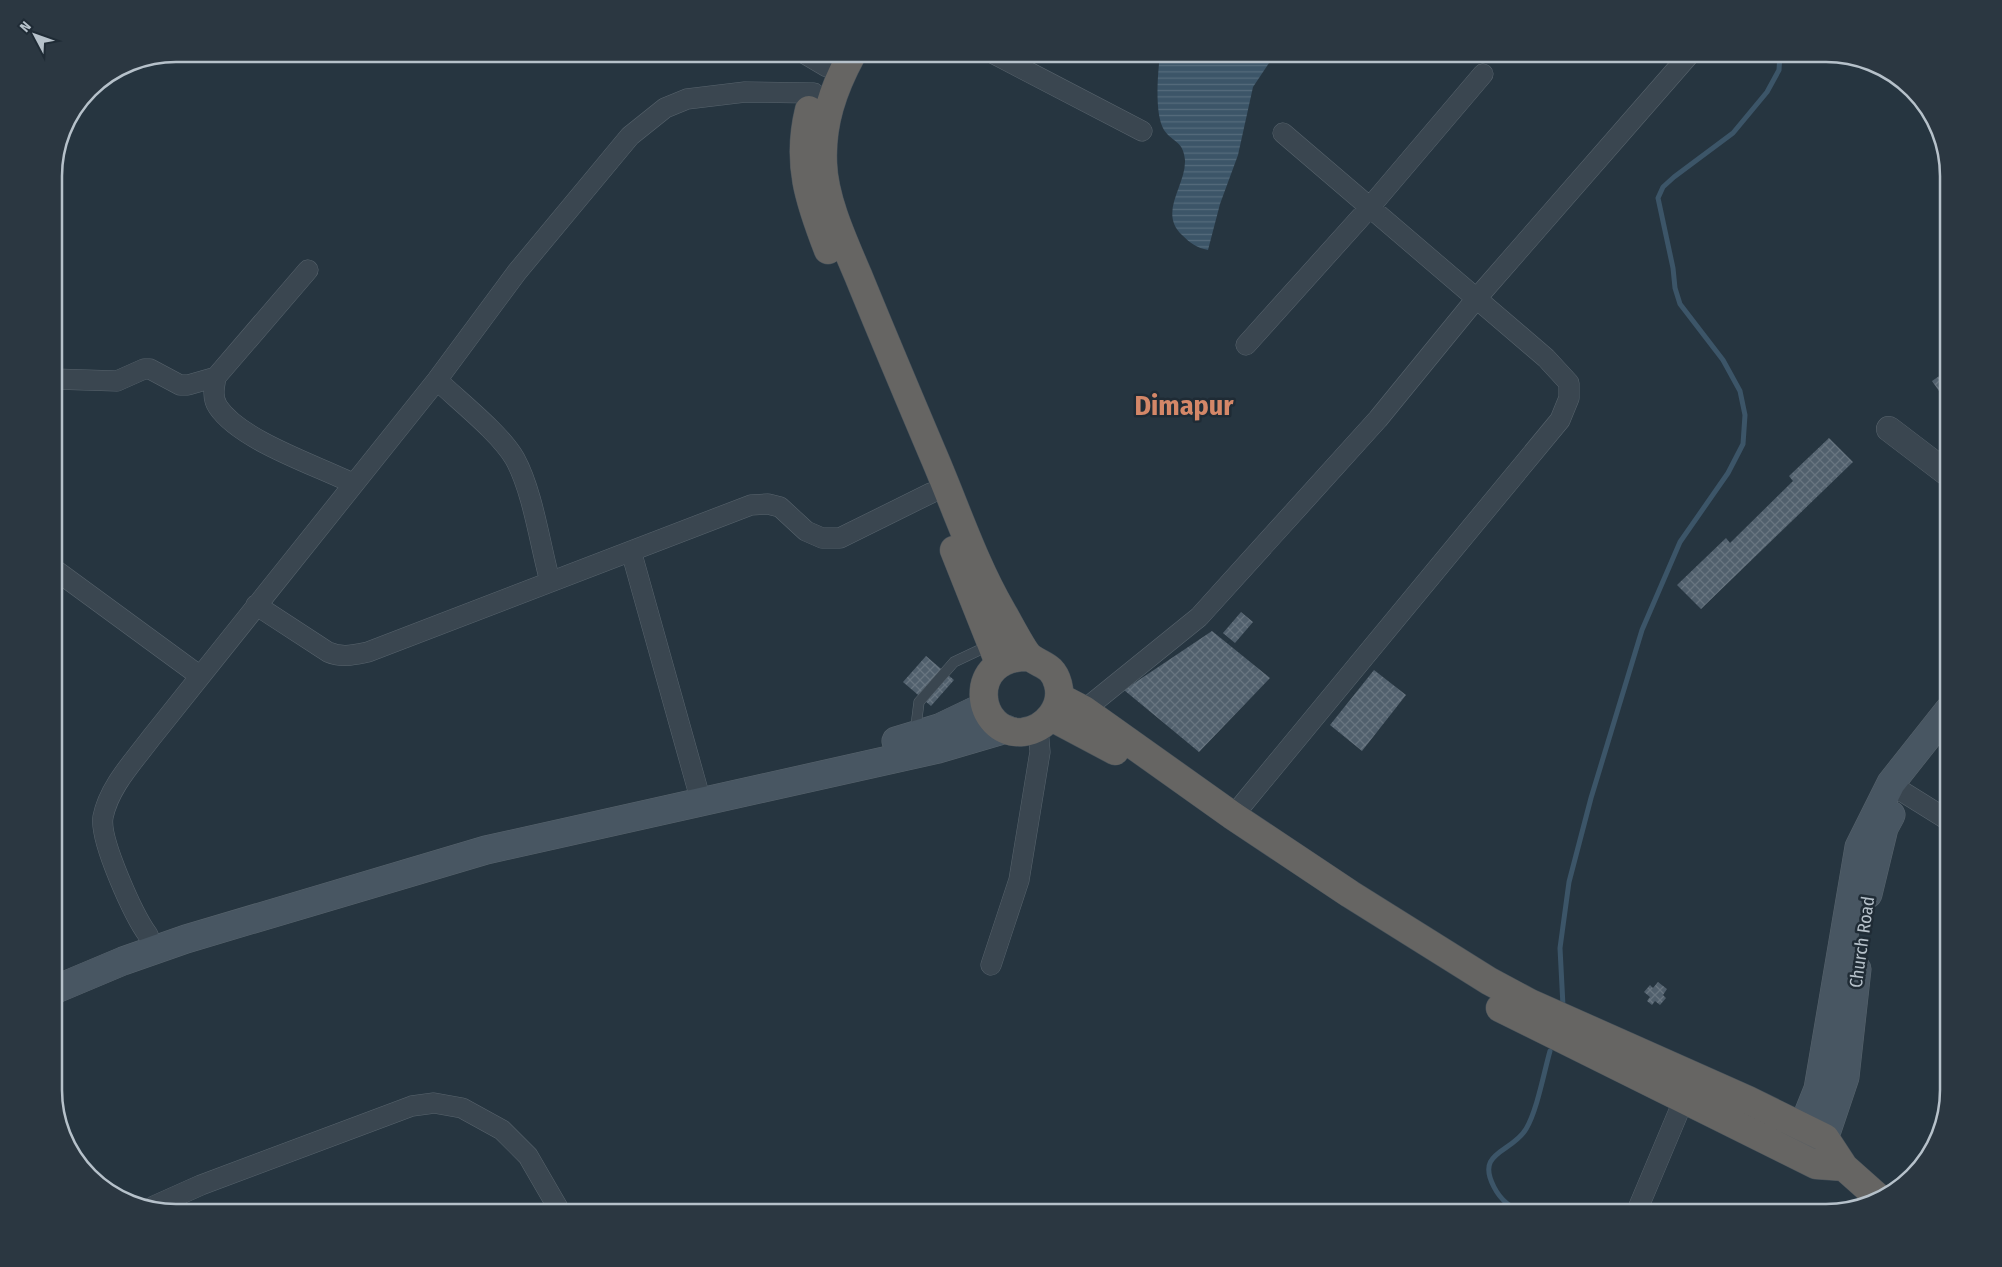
<svg xmlns="http://www.w3.org/2000/svg" width="2002" height="1267" font-family="'Fira Sans Condensed',sans-serif">
	<defs>
		<pattern id="water-rules" width="6" height="5" patternUnits="userSpaceOnUse" patternTransform="scale(1.25)"><rect width="6" height="5" fill="#3c5568"/><path d="M0 2.5h6" fill="none" stroke="#566c7c"/></pattern>
		<pattern id="building-cross-hatch" width="8" height="8" patternUnits="userSpaceOnUse" patternTransform="scale(1.25)"><rect width="8" height="8" fill="#51606d"/><path d="M0 0l8 8M0 8l8-8" fill="none" stroke="#687580"/></pattern>
	</defs>
	<rect width="100%" height="100%" fill="#263540"/>
	<path fill="url(#water-rules)" d="M 1160,54 L 1275,54 L 1253,87 L 1238,155 L 1220,204 L 1208,250 C 1197,248 1190,243 1182,235 C 1158,212 1186,186 1185,160 C 1183,140 1173,143 1164,130 C 1154,113 1158,73 1160,54 Z"/>
	<g fill="none" stroke-linecap="round" stroke-linejoin="round">
		<path stroke="#3c5568" stroke-width="5" d="M 1563,1006 L 1560,948 L 1569,882 L 1591,798 L 1642,630 L 1680,542 L 1728,473 L 1743,444 L 1745,415 L 1740,391 L 1723,360 L 1680,304 L 1675,288 L 1673,268 L 1658,198 L 1663,187 L 1674,177 L 1733,133 L 1767,92 L 1779,70 L 1780,54
			M 1526,1213 C 1512,1209 1501,1201 1494,1187 C 1475,1151 1512,1153 1526,1129 C 1537,1111 1544,1072 1550,1051"/>
	</g>
	<path fill="url(#building-cross-hatch)" d="M 1948,370 L 1948,404 L 1932,381 Z
		M 1829,438 L 1853,462 L 1701,609 L 1677,585 L 1726,538 L 1730,543 L 1793,481 L 1789,476 Z
		M 1241,612 L 1253,622 L 1235,643 L 1223,633 Z
		M 1212,631 L 1270,678 L 1199,752 L 1124,690 Z
		M 926,656 L 954,680 L 931,706 L 903,682 Z
		M 1374,670 L 1406,695 L 1362,751 L 1330,725 Z
		M 1658,982 L 1667,989 L 1663,995 L 1666,998 L 1660,1005 L 1655,1001 L 1652,1005 L 1647,1001 L 1650,997 L 1644,992 L 1650,985 L 1653,988 Z"/>
	<g fill="none" stroke-linecap="round" stroke-linejoin="round">
		<g stroke="#58646d" stroke-width="11">
			<path id="service" d="M 915,734 L 919,702 L 954,662 L 990,645"/>
		</g>
		<g stroke="#58646d" stroke-width="21">
			<path id="minor" d="M 805,54 L 827,67
				M 994,54 L 1142,131
				M 308,270 L 216,377 C 214,388 212,398 218,407 C 241,441 316,465 354,484
				M 1246,345 L 1370,207 L 1483,74
				M 54,379 L 117,381 L 144,369 L 150,369 L 180,385 L 188,385 L 216,377
				M 437,380 C 460,402 500,433 515,459 C 533,492 540,545 550,581
				M 631,551 L 697,787
				M 54,569 L 200,676
				M 256,605 L 328,652 C 342,658 353,655 368,652 L 751,505 L 768,504 L 780,507 L 806,531 L 822,538 L 840,538 L 931,493
				M 1084,710 L 1199,617 L 1378,419 L 1476,299 L 1689,55
				M 1903,792 L 1948,820
				M 1233,816 L 1560,420 L 1569,398 L 1569,383 L 1546,358 L 1283,133
				M 148,935 C 134,916 99,840 103,817 C 109,787 133,762 151,738 L 437,380 L 517,272 L 630,136 L 665,108 L 687,99 L 745,92 L 814,93
				M 991,965 L 1019,880 L 1040,752 L 1038,728
				M 154,1206 L 201,1185 L 412,1106 L 434,1103 L 462,1108 L 502,1130 L 528,1156 L 561,1213
				M 1636,1213 L 1684,1099"/>
		</g>
		<g stroke="#58646d" stroke-width="26">
			<path id="tertiary" d="M 1889,429 L 1948,474"/>
		</g>
		<g stroke="#58646d" stroke-width="29">
			<path id="secondary" d="M 896,741 L 939,728 L 985,706
				M 1868,894 L 1884,828 L 1891,815
				M 54,990 L 123,961 L 186,939 L 486,850 L 938,749 L 1006,729
				M 1794,1149 L 1818,1089 L 1859,847 L 1891,783 L 1948,711
				M 1817,1160 L 1845,1077 L 1857,969"/>
		</g>
		<g stroke="#45515a" stroke-width="29">
			<path id="trunk" d="M 852,54 C 833,89 821,124 823,164 C 824,199 844,242 858,275 C 882,334 907,393 932,452 C 955,505 973,561 1002,611 C 1008,621 1023,651 1030,657 C 1042,666 1053,665 1058,684 C 1064,707 1046,729 1023,732 C 975,736 964,655 1030,657
				M 809,110 C 796,163 809,201 828,250
				M 954,550 L 999,663
				M 1059,697 L 1084,710 L 1233,816 L 1350,894 L 1489,981 L 1530,1003 L 1748,1100 L 1825,1138 L 1844,1167 L 1880,1199
				M 1051,717 L 1115,751
				M 1500,1008 L 1816,1165 L 1844,1167"/>
		</g>
		<use href="#service" stroke="#3a4650" stroke-width="10"/>
		<use href="#minor" stroke="#3a4650" stroke-width="20"/>
		<use href="#tertiary" stroke="#3a4650" stroke-width="25"/>
		<use href="#secondary" stroke="#485662" stroke-width="28"/>
		<use href="#trunk" stroke="#666563" stroke-width="28"/>
	</g>
	<g text-anchor="middle" stroke-width="5" stroke-linejoin="round" paint-order="stroke">
		<g font-size="18" fill="#b6c1ca" stroke="#1f2b35">
			<text transform="translate(1862 942) rotate(-82)" y="6">Church Road</text>
		</g>
		<g font-size="28" font-weight="bold" fill="#d48768" stroke="#1f2b35">
			<text x="1184" y="415">Dimapur</text>
		</g>
	</g>
	<path d="M0 0H2002V1267H0ZM176 62H1826A114 114 0 0 1 1940 176V1090A114 114 0 0 1 1826 1204H176A114 114 0 0 1 62 1090V176A114 114 0 0 1 176 62Z" fill="#2b3741" fill-rule="evenodd"/>
	<path fill="none" stroke="#b6c1ca" stroke-width="2.5" d="M176 62H1826A114 114 0 0 1 1940 176V1090A114 114 0 0 1 1826 1204H176A114 114 0 0 1 62 1090V176A114 114 0 0 1 176 62Z"/>
	<g transform="translate(35 35) rotate(311)" stroke="#1f2b35" stroke-width="4" paint-order="stroke">
	<path d="M0-4L9 19L0 12L-9 19Z" fill="#b6c1ca"/>
	<text y="-8" font-size="14" font-weight="bold" text-anchor="middle" fill="#b6c1ca">N</text>
	</g>
</svg>
